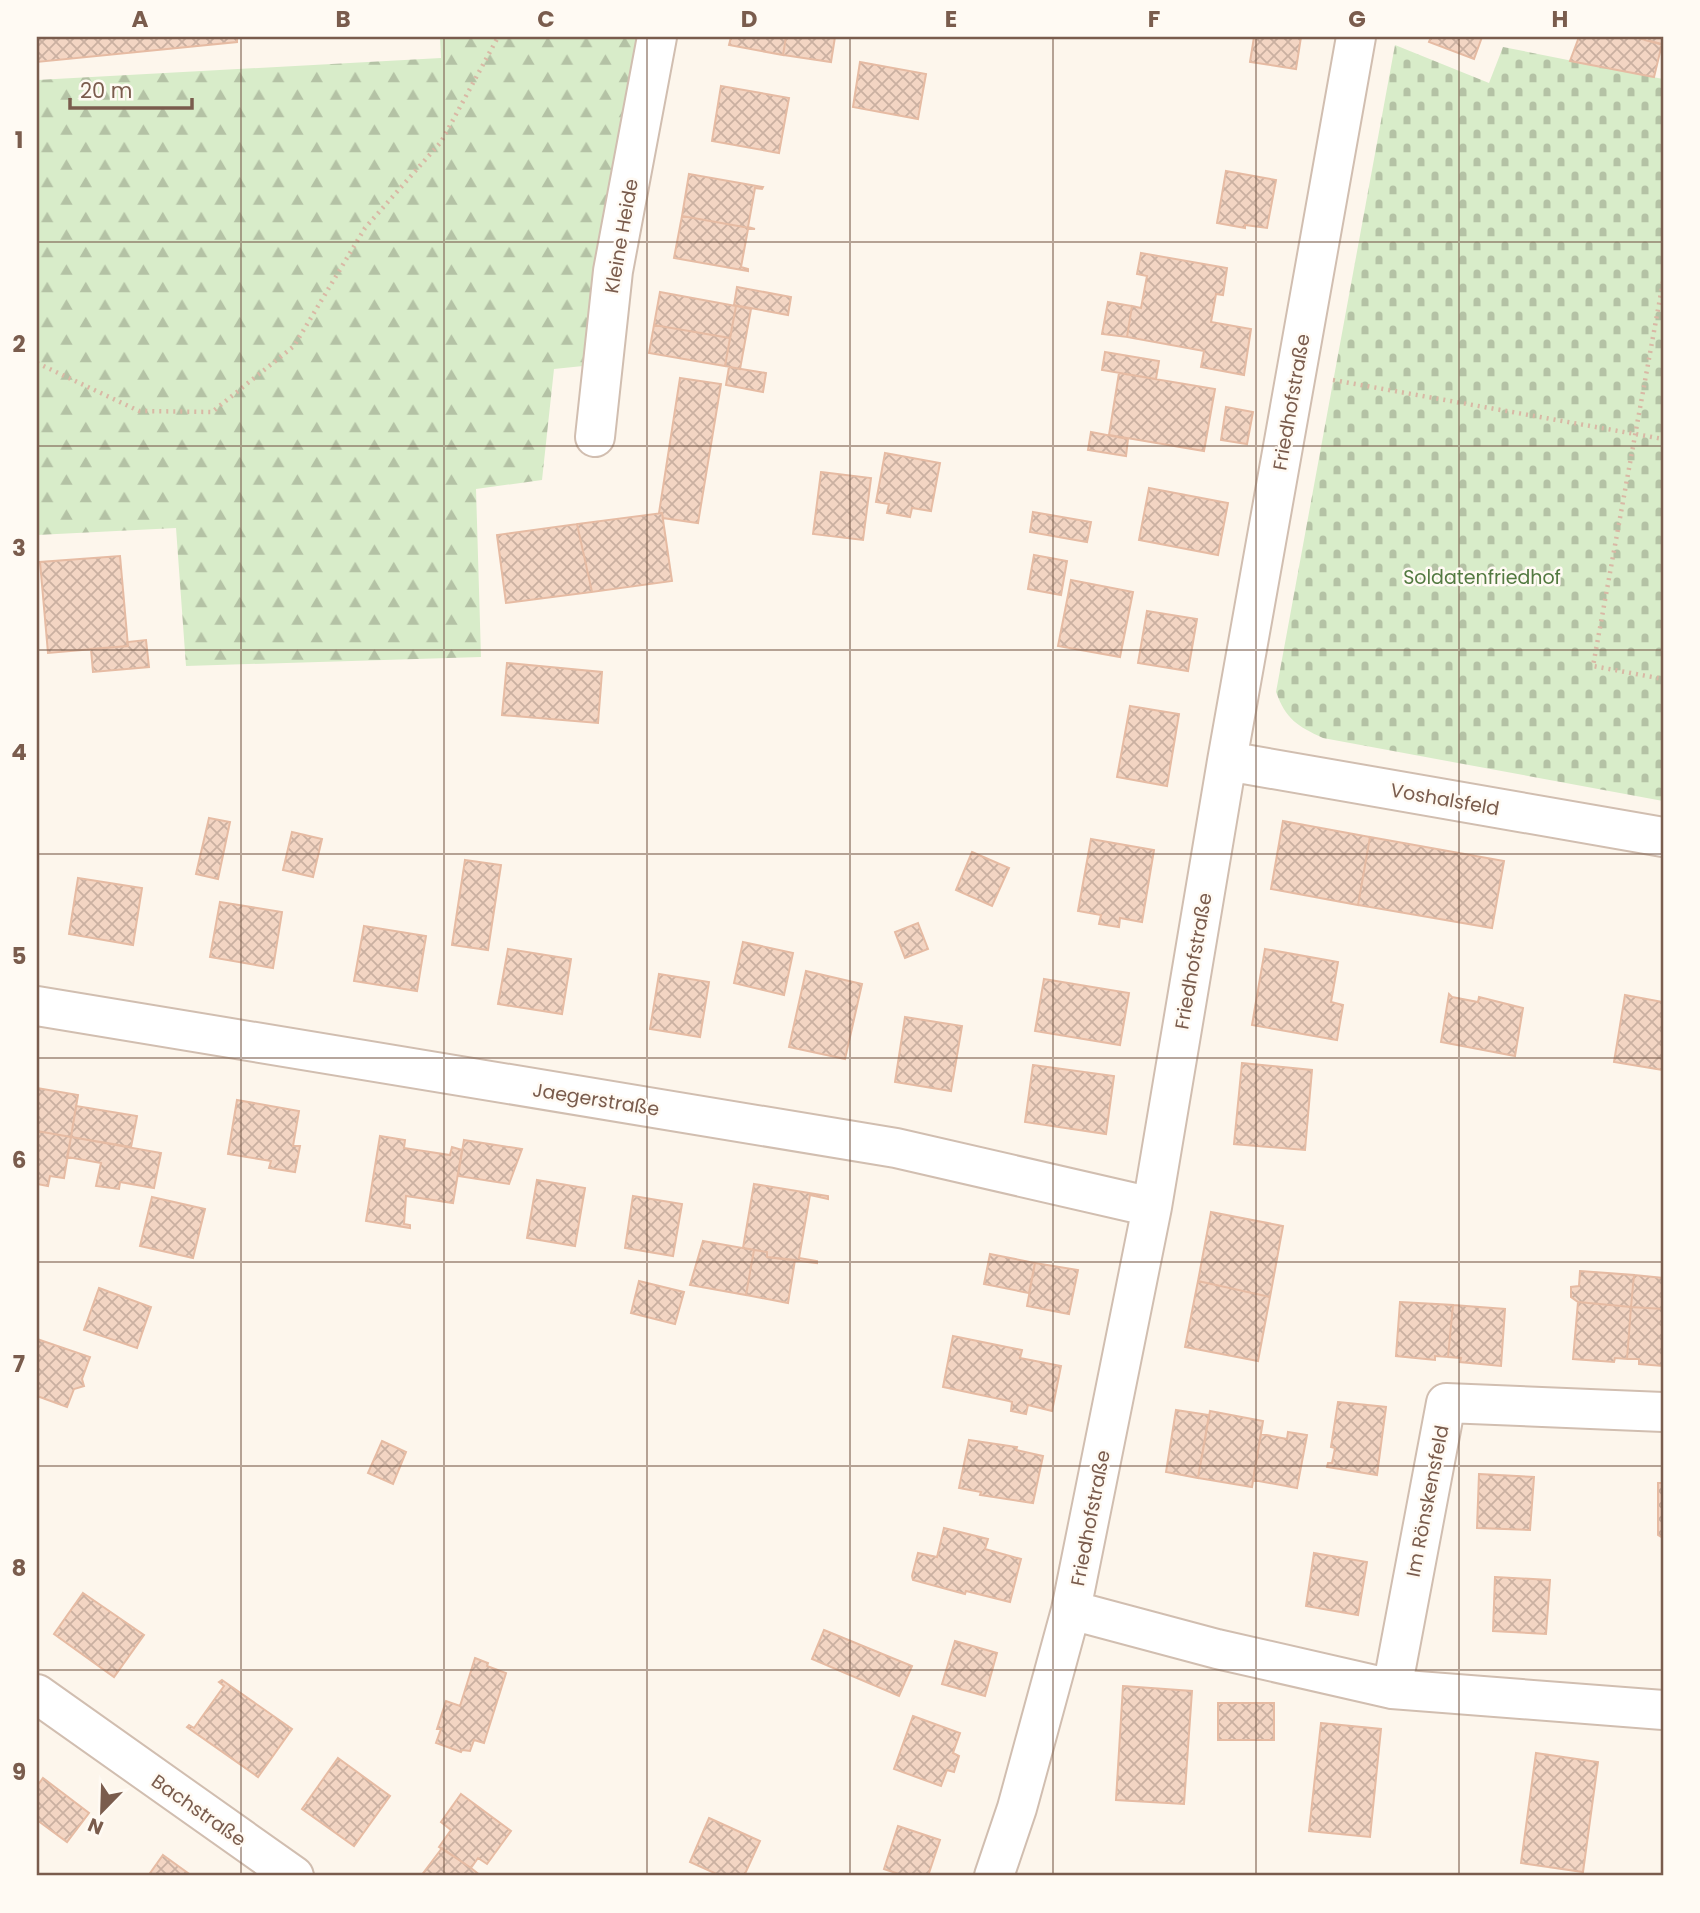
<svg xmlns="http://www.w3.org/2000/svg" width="1700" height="1913" font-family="Poppins,sans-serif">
	<defs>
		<pattern id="forest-firs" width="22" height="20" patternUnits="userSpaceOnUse" patternTransform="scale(1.75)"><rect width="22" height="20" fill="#d8ecc9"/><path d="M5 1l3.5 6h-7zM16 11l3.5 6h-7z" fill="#b4c2a5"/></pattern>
		<pattern id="cemetery-stones" width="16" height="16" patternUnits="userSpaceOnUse" patternTransform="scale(1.75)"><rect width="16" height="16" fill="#d8ecc9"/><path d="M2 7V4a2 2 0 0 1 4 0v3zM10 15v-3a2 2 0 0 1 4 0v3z" fill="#b4c2a5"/></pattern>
		<pattern id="building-cross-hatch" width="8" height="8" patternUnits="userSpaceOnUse" patternTransform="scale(1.75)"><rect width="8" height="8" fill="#f3d5c3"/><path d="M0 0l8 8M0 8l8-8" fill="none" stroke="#cab0a1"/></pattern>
	</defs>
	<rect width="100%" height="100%" fill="#fdf6ec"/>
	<path fill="url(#forest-firs)" d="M 440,37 L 638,37 L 627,86 L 583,366 L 554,369 L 542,480 L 476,489 L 481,657 L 186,666 L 176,528 L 37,535 L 37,80 L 441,58 Z"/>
	<path fill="url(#cemetery-stones)" d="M 1395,45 L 1489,83 L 1503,47 L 1663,79 L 1663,801 L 1323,738 C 1297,726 1286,719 1276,692 Z"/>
	<path fill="url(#building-cross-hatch)" stroke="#e6bba3" stroke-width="2" d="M 37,37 L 237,37 L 237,42 L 37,62 Z
		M 731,37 L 786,37 L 783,55 L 729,45 Z
		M 786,37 L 835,37 L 831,62 L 783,55 Z
		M 1254,37 L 1301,37 L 1296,69 L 1250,62 Z
		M 1431,37 L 1482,37 L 1474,59 L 1429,42 Z
		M 1579,37 L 1634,37 L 1662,44 L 1654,77 L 1570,61 Z
		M 1646,37 L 1663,37 L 1663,45 L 1645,40 Z
		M 860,62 L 926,74 L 918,119 L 853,107 Z
		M 721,86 L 789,98 L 779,153 L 712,141 Z
		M 1226,171 L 1276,180 L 1267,228 L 1245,225 L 1245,228 L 1217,223 Z
		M 689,174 L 763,187 L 762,189 L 755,188 L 748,227 L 755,229 L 682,216 Z
		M 682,216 L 755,229 L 748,229 L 741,267 L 748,269 L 748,271 L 674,258 Z
		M 1141,253 L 1227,268 L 1223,295 L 1216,294 L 1211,322 L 1251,329 L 1244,375 L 1201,367 L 1204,351 L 1127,337 L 1132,306 L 1141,308 L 1147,276 L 1137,274 Z
		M 737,287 L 791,297 L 788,315 L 734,305 Z
		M 660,292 L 736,306 L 730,338 L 654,325 Z
		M 1108,302 L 1132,306 L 1127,337 L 1102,334 Z
		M 736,306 L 751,309 L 740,369 L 725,366 Z
		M 654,325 L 730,338 L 725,366 L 649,353 Z
		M 1105,352 L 1159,361 L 1156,379 L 1102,370 Z
		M 729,367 L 766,373 L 763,392 L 726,385 Z
		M 1119,373 L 1215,389 L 1204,451 L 1109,435 Z
		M 680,378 L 721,384 L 698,523 L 663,518 L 662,513 L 659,513 Z
		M 1226,407 L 1253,412 L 1247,444 L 1221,440 Z
		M 1091,432 L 1128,439 L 1126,456 L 1088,450 Z
		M 885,453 L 940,463 L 931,511 L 912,508 L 910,517 L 887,513 L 889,504 L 876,502 Z
		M 821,472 L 871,478 L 863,540 L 813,534 Z
		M 1149,488 L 1228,503 L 1218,555 L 1139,540 Z
		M 1033,512 L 1091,522 L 1087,542 L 1030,532 Z
		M 662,513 L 672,581 L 592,592 L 577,524 Z
		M 577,524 L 592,592 L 506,603 L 497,535 Z
		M 1034,555 L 1067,561 L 1061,595 L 1028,589 Z
		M 120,556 L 128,646 L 48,653 L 40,562 Z
		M 1071,580 L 1133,592 L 1120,657 L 1058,646 Z
		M 1147,611 L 1197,619 L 1188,671 L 1138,663 Z
		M 146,640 L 149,667 L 93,672 L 91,649 L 128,646 L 127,642 Z
		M 507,663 L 602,672 L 598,723 L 502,715 Z
		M 1130,706 L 1179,714 L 1167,786 L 1117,777 Z
		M 209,818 L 230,822 L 218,879 L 196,874 Z
		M 1283,821 L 1370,837 L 1358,905 L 1271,889 Z
		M 292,832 L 322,839 L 313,877 L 283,870 Z
		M 1370,837 L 1504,861 L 1492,928 L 1358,905 Z
		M 1091,839 L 1154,850 L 1142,922 L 1120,918 L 1119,927 L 1099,924 L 1101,915 L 1078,911 Z
		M 972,852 L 1009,868 L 992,906 L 956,890 Z
		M 465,860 L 501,865 L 488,950 L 452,945 Z
		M 78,878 L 142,888 L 133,945 L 69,934 Z
		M 220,902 L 282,912 L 273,968 L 210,957 Z
		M 918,923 L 928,949 L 905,958 L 895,932 Z
		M 364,926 L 426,936 L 417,991 L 354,981 Z
		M 743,942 L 793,953 L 784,995 L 734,983 Z
		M 508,949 L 571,959 L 562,1014 L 498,1004 Z
		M 1265,949 L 1338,962 L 1331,1002 L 1343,1005 L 1337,1040 L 1252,1025 Z
		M 806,971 L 862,984 L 845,1059 L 789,1047 Z
		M 659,974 L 709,982 L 700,1037 L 650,1029 Z
		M 1044,979 L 1129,993 L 1120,1045 L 1035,1031 Z
		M 1449,994 L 1452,997 L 1478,1002 L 1479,997 L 1523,1008 L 1515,1056 L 1441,1042 Z
		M 1625,995 L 1663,1002 L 1663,1070 L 1614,1062 Z
		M 905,1017 L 962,1026 L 951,1091 L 895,1082 Z
		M 1242,1063 L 1312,1070 L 1305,1150 L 1234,1144 Z
		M 1033,1065 L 1114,1076 L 1106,1134 L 1025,1122 Z
		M 37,1088 L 78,1095 L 71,1137 L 37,1131 Z
		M 237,1100 L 299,1111 L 293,1146 L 300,1146 L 295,1172 L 269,1168 L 271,1161 L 228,1154 Z
		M 76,1106 L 137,1116 L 131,1147 L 71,1137 Z
		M 37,1131 L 71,1137 L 64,1178 L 50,1176 L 48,1186 L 37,1184 Z
		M 380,1136 L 405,1140 L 404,1148 L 450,1155 L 452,1147 L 462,1150 L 453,1203 L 406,1196 L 404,1224 L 410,1225 L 410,1228 L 366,1221 Z
		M 71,1137 L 161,1153 L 154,1188 L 120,1182 L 119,1189 L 96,1186 L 101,1163 L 67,1157 Z
		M 464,1140 L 522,1149 L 509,1184 L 458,1176 Z
		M 537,1180 L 585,1188 L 575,1246 L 527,1238 Z
		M 754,1184 L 828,1196 L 828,1199 L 810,1195 L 799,1258 L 817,1261 L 817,1263 L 767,1257 L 767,1252 L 743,1248 Z
		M 633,1196 L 682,1204 L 673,1256 L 625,1248 Z
		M 152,1197 L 205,1209 L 193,1258 L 140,1246 Z
		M 1211,1212 L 1283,1226 L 1270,1297 L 1198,1281 Z
		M 703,1241 L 754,1250 L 746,1295 L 690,1285 Z
		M 754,1250 L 767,1252 L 767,1257 L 795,1260 L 788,1303 L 746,1295 Z
		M 990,1254 L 1035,1263 L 1029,1293 L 984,1284 Z
		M 1035,1263 L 1078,1270 L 1069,1314 L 1027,1306 Z
		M 1580,1271 L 1634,1275 L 1631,1307 L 1578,1302 L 1571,1297 L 1571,1287 L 1579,1286 Z
		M 1634,1275 L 1663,1278 L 1663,1309 L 1631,1307 Z
		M 639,1281 L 684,1292 L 675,1324 L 631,1313 Z
		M 1198,1281 L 1270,1297 L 1258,1361 L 1185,1347 Z
		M 99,1288 L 151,1307 L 137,1348 L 84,1330 Z
		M 1400,1302 L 1453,1305 L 1448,1357 L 1435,1356 L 1435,1360 L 1396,1356 Z
		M 1578,1302 L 1631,1307 L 1627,1359 L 1615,1358 L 1614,1362 L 1573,1359 Z
		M 1453,1305 L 1505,1309 L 1501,1366 L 1460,1362 L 1461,1358 L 1448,1357 Z
		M 1631,1307 L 1663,1309 L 1663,1366 L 1639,1364 L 1639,1359 L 1627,1359 Z
		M 953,1336 L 1022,1350 L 1020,1358 L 1061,1366 L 1052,1411 L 1028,1405 L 1026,1414 L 1011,1411 L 1012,1402 L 1009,1401 L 943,1387 Z
		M 37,1339 L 90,1357 L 82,1379 L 84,1386 L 74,1389 L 67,1407 L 37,1396 Z
		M 1338,1402 L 1386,1407 L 1377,1475 L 1327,1467 L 1328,1463 L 1332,1463 L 1335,1448 L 1331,1447 Z
		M 1176,1410 L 1209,1415 L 1198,1478 L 1166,1472 Z
		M 1210,1411 L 1263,1421 L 1252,1487 L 1198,1478 Z
		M 1288,1432 L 1307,1435 L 1297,1488 L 1253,1480 L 1261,1434 L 1287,1439 Z
		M 969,1440 L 1017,1447 L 1016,1450 L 1043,1456 L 1033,1503 L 980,1495 L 981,1492 L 959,1488 Z
		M 382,1441 L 406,1452 L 393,1484 L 368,1473 Z
		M 1479,1474 L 1534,1477 L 1530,1530 L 1477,1528 Z
		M 1658,1483 L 1663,1483 L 1663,1538 L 1658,1535 Z
		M 944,1528 L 988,1539 L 985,1549 L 1021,1559 L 1010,1602 L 966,1591 L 965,1594 L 913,1580 L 912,1576 L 918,1553 L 937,1557 Z
		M 1314,1553 L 1367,1562 L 1358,1615 L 1306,1606 Z
		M 1495,1577 L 1550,1580 L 1546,1634 L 1493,1631 Z
		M 83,1593 L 144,1635 L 114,1677 L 54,1634 Z
		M 824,1630 L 912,1666 L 899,1696 L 812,1659 Z
		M 955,1641 L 997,1653 L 985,1696 L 942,1684 Z
		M 475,1658 L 488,1663 L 487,1666 L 506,1673 L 484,1743 L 474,1740 L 470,1751 L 462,1750 L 461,1752 L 436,1743 L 441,1729 L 437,1729 L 446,1701 L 460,1706 Z
		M 222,1680 L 292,1729 L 258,1777 L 187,1727 L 189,1725 L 194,1728 L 224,1686 L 219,1682 Z
		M 1123,1686 L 1192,1691 L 1184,1804 L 1116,1800 Z
		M 1218,1703 L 1274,1703 L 1274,1740 L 1218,1740 Z
		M 913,1716 L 960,1733 L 953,1753 L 959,1756 L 954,1772 L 947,1770 L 941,1786 L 894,1769 Z
		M 1321,1723 L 1381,1729 L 1370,1837 L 1309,1831 Z
		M 1536,1753 L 1598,1762 L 1583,1872 L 1521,1863 Z
		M 338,1758 L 390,1796 L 354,1846 L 302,1809 Z
		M 43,1778 L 89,1813 L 67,1842 L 37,1820 L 37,1786 Z
		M 461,1794 L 511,1831 L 487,1864 L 478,1858 L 471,1868 L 439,1847 L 451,1830 L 441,1822 Z
		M 709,1818 L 760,1841 L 744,1876 L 721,1876 L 690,1862 Z
		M 898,1826 L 940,1840 L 928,1876 L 905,1876 L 884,1869 Z
		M 442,1848 L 471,1868 L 481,1876 L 421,1876 Z
		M 163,1855 L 192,1876 L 148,1876 Z"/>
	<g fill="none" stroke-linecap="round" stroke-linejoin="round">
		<g stroke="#d1beb0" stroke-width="42">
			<path id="minor" d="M 595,437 L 613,271 L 657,37
				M 1227,761 L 1663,837
				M 37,1006 L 896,1148 L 1152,1207
				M 1071,1610 L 1217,1649 L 1392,1689 L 1663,1710
				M 1392,1689 L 1446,1403 L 1663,1412
				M 37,1694 L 294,1876
				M 994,1876 L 1017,1808 L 1071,1610 L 1152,1207 L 1227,761 L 1356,37"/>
		</g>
		<path stroke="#d9b8a5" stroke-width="4.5" stroke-dasharray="2 5" stroke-linecap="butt" d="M 1663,282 L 1593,666 L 1663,679
			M 37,363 L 139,411 L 212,412 L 294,346 L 365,228 L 441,142 L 498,37
			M 1333,380 L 1663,439"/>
		<use href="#minor" stroke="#fff" stroke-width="38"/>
	</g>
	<path fill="none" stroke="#7a5c4d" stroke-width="2" stroke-opacity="0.55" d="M 241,37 L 241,1876M 444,37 L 444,1876M 647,37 L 647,1876M 850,37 L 850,1876M 1053,37 L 1053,1876M 1256,37 L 1256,1876M 1459,37 L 1459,1876M 37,242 L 1663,242M 37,446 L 1663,446M 37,650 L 1663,650M 37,854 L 1663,854M 37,1058 L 1663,1058M 37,1262 L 1663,1262M 37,1466 L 1663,1466M 37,1670 L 1663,1670"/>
	<g text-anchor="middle" stroke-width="5" stroke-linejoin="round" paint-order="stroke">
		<g font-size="19" fill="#7a5c4d" stroke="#fffaf3">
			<text transform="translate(621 236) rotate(-80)" y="7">Kleine Heide</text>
			<text transform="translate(1291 402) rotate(-80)" y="7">Friedhofstraße</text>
			<text transform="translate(1445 799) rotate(10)" y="7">Voshalsfeld</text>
			<text transform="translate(1193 961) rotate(-80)" y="7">Friedhofstraße</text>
			<text transform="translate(596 1099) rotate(9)" y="7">Jaegerstraße</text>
			<text transform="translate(1427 1501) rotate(-79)" y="7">Im Rönskensfeld</text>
			<text transform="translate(1090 1518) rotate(-79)" y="7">Friedhofstraße</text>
			<text transform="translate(199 1810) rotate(35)" y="7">Bachstraße</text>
		</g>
		<g font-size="19" fill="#537a41" stroke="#fffaf3">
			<text x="1482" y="584">Soldatenfriedhof</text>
		</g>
	</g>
	<rect width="1700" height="1913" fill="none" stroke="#fffaf3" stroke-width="77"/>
	<g transform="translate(102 1811) rotate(203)" stroke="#fffaf3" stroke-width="5" paint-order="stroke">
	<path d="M0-5L12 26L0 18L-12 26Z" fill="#7a5c4d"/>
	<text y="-10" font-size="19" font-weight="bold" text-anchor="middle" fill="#7a5c4d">N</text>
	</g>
	<path d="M70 98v10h122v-10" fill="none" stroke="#7a5c4d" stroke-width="3.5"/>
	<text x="80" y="98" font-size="21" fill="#7a5c4d" stroke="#fffaf3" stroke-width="5" paint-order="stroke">20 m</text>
	<rect x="38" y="38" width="1624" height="1836" fill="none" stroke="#7a5c4d" stroke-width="2.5"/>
	<g font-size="23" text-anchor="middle" font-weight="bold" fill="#7a5c4d">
		<text x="140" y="27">A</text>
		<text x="343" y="27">B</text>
		<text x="546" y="27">C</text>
		<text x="749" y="27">D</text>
		<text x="951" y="27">E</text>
		<text x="1154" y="27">F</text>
		<text x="1357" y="27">G</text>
		<text x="1560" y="27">H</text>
		<text x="19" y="148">1</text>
		<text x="19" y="352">2</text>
		<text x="19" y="556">3</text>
		<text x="19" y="760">4</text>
		<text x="19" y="964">5</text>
		<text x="19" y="1168">6</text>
		<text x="19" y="1372">7</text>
		<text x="19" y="1576">8</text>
		<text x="19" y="1780">9</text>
	</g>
</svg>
